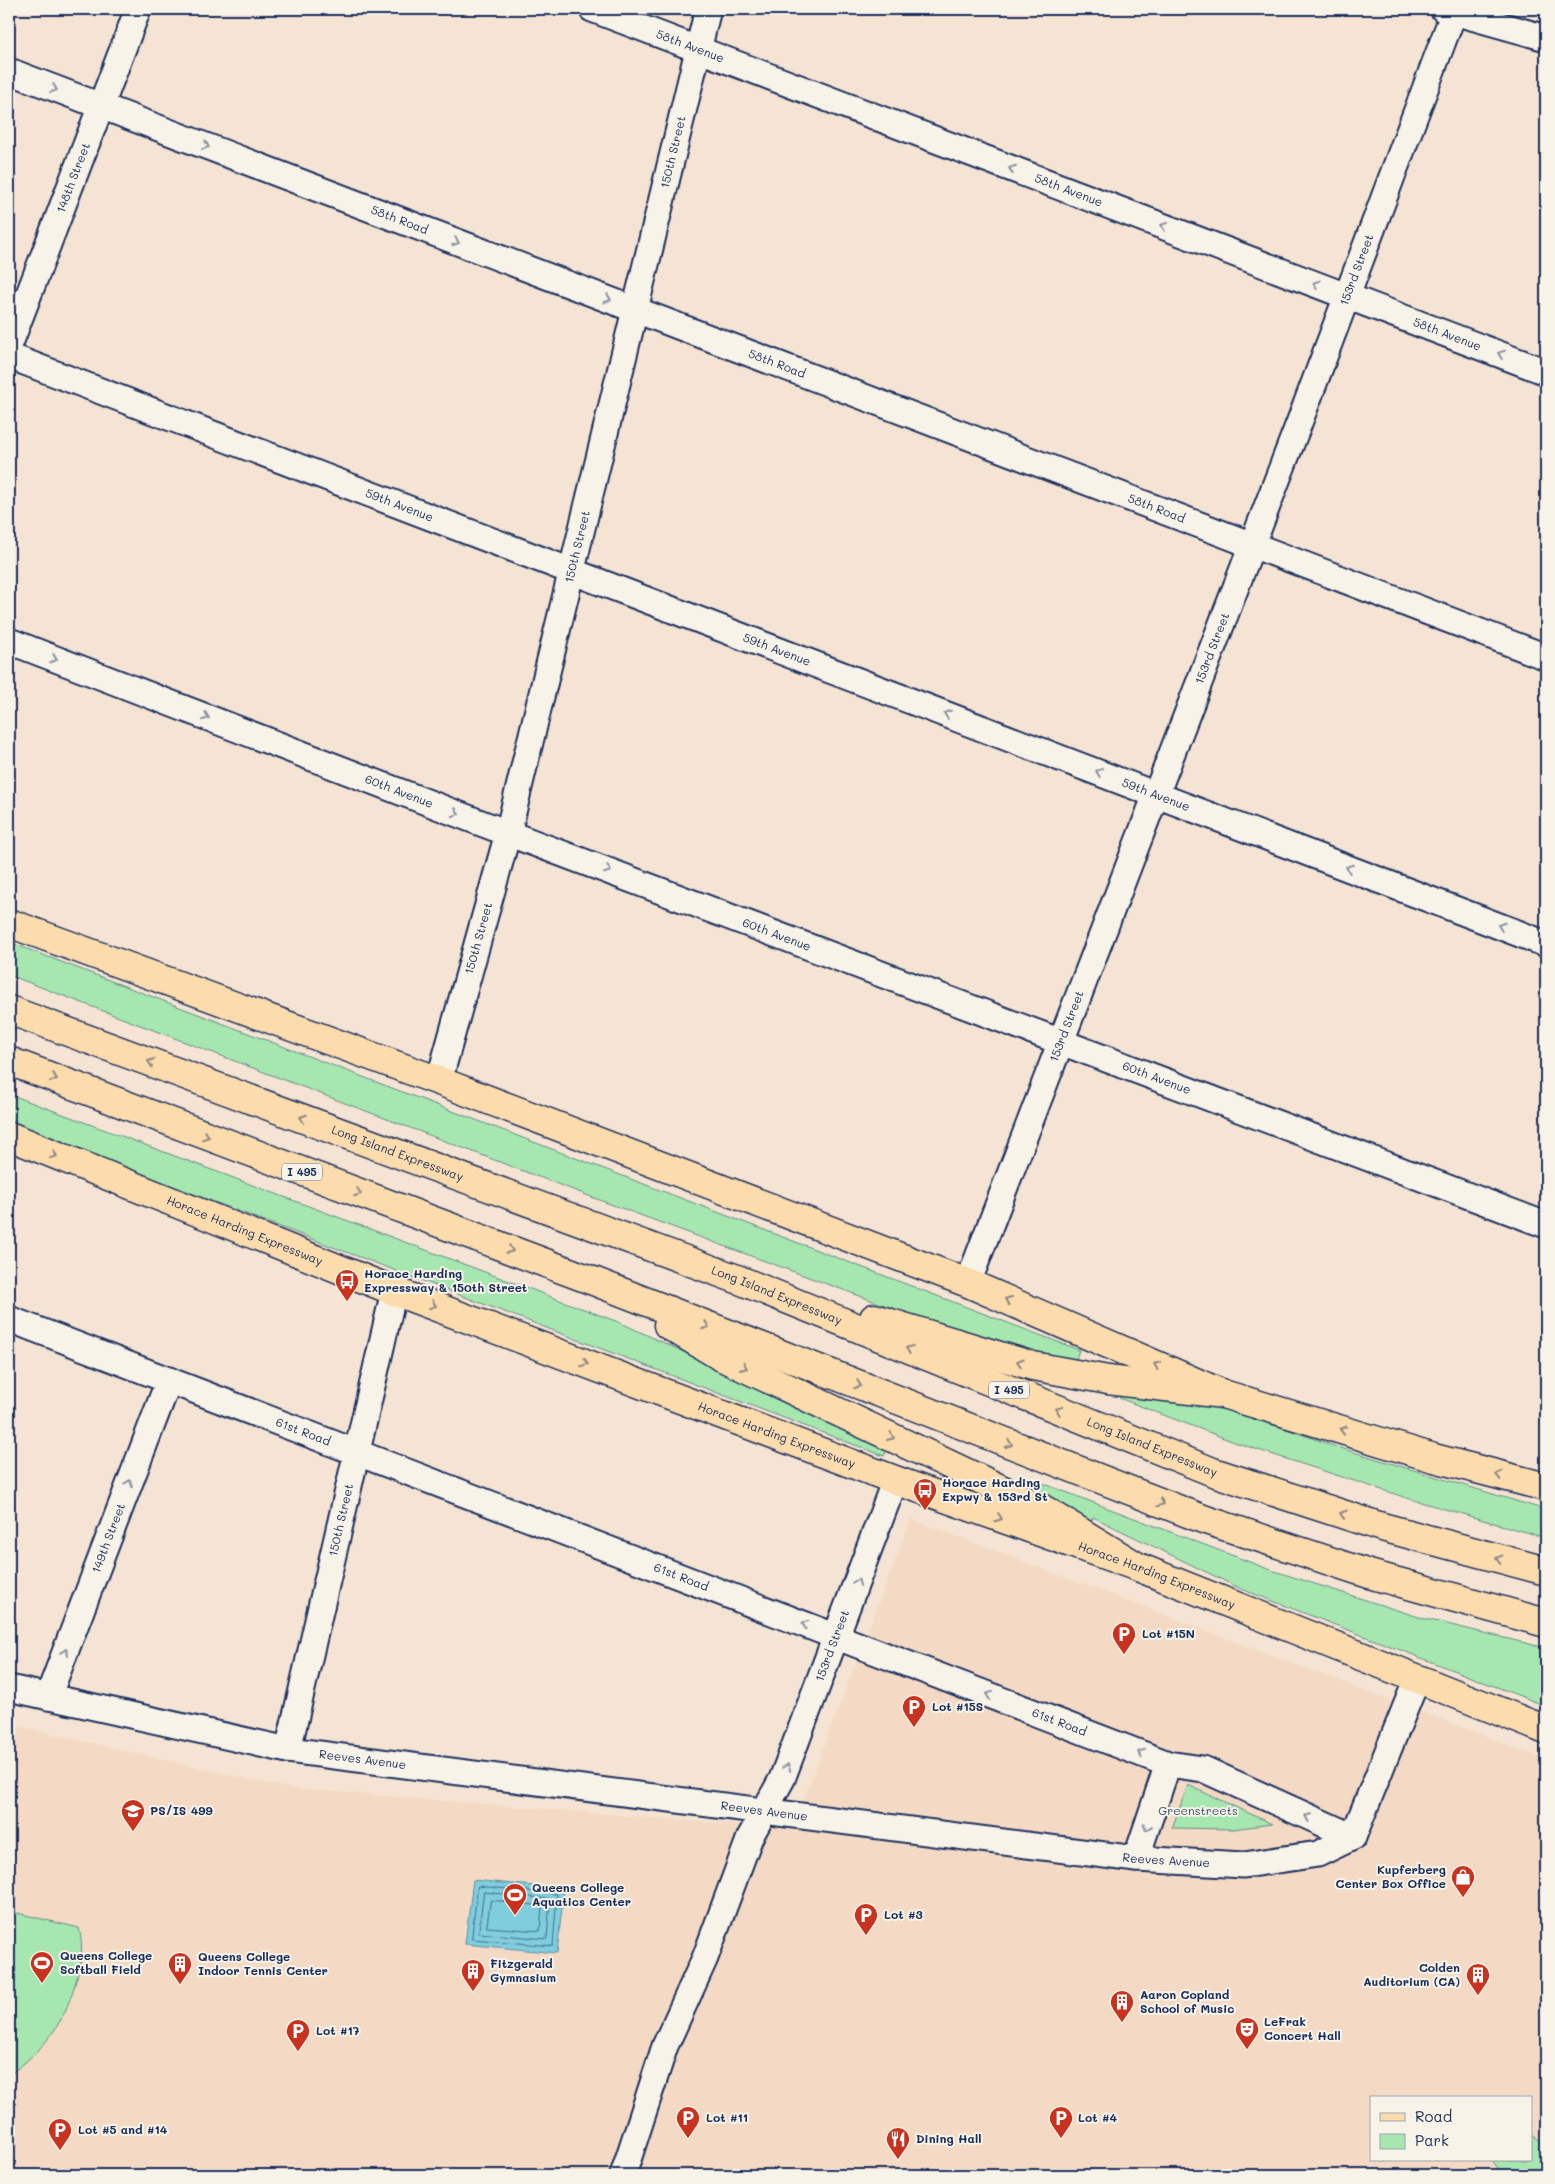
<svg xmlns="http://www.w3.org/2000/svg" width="1555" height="2184" font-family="Mali,sans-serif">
	<rect width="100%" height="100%" fill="#f5e4d3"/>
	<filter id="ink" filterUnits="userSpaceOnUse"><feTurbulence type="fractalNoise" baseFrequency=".02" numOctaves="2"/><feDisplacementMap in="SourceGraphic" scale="10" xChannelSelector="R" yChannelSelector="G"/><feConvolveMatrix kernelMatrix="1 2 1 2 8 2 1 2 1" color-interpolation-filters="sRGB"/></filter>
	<g filter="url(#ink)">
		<path fill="#f4dac4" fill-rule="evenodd" d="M 911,1519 L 1546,1759 L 1546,2175 L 9,2175 L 9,1724 L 287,1788 L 792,1829 ZM 1371,2098 L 1531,2098 L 1531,2160 L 1371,2160 Z"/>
		<path fill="#a6e7b0" stroke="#608b87" d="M 9,942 L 1079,1350 L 1076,1359 L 1064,1362 L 1009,1351 L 602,1201 L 9,975 Z
			M 9,1094 L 621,1323 L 888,1447 L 884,1456 L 9,1124 Z
			M 1120,1391 L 1229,1408 L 1337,1447 L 1546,1510 L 1546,1538 L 1410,1499 L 1237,1443 L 1119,1398 Z
			M 1021,1475 L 1268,1569 L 1422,1618 L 1546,1648 L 1546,1706 L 1239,1588 L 1093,1517 L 1091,1523 L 1016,1485 Z
			M 1188,1785 L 1272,1824 L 1233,1829 L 1172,1828 Z
			M 9,1911 L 79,1928 C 84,1948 81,1964 75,1984 C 63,2026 44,2049 9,2075 Z
			M 1531,2136 L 1546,2147 L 1546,2175 L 1503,2175 L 1492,2160 L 1531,2160 Z"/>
		<path fill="#7fcddd" stroke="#578eaa" d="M 473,1880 L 564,1889 L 557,1953 L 465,1944 Z"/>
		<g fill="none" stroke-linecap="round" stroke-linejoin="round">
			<path stroke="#436e91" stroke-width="1" d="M 478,1886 L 557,1894 L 553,1946 L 472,1939 Z
				M 484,1892 L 550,1899 L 547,1939 L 479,1933 Z
				M 491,1900 L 542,1906 L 540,1931 L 487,1927 Z"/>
			<g stroke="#1b2f5e" stroke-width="29">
				<g id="minor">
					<path id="s1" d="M 592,9 L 1546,372"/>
					<path d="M 1443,9 L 1546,38"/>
					<path id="s2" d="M 9,71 L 1546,657"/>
					<path id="s3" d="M 9,346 L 138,9"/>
					<path id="s4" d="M 9,356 L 1546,944"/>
					<path id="s5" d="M 9,641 L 481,823 L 1546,1225"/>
					<path id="s6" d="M 439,1081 L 508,833 L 708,9"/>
					<path id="s7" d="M 968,1283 L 1301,418 L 1454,12"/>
					<path id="s8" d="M 9,1319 L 1168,1764 L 1203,1769 L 1353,1837"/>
					<path id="s9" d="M 9,1688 L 288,1750 L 1136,1859 L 1244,1865 L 1318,1854 L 1353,1837 L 1417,1679"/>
					<path id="s10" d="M 48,1697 L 169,1380"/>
					<path id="s11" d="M 288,1750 L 394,1291"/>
					<path d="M 1136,1859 L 1168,1764"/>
					<path id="s12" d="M 623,2175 L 665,2046 L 705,1958 L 750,1837 L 782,1779 L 895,1480"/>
				</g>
			</g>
			<g stroke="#1b2f5e" stroke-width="31">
				<g id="major">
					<path d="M 9,923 L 439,1081 L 968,1283 L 1223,1394 L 1434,1458 L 1546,1487"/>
					<path id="s13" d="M 9,1136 L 394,1291 L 895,1480 L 1138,1567 L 1546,1730"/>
				</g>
			</g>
			<g stroke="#1b2f5e" stroke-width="31">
				<g id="highway">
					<path id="s14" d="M 9,1010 L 737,1279 L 1213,1472 L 1382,1527 L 1546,1571"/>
					<path d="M 9,1061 L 596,1282 L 1203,1519 L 1369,1574 L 1546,1623"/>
					<path d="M 874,1318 L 1033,1366 L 1108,1380 L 1223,1394"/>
					<path d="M 668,1325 L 720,1356 L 1041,1508 L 1138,1567"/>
				</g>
			</g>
			<use href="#minor" stroke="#f7f3e8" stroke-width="25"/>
			<use href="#major" stroke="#fcdcac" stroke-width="28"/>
			<use href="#highway" stroke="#fcdcac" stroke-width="28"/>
		</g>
		<defs><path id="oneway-chevron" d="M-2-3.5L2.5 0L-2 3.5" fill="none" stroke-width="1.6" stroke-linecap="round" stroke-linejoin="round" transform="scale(1.25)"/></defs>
		<g stroke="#8991a3">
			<use href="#oneway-chevron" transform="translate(54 89) rotate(21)"/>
			<use href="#oneway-chevron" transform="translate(206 146) rotate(21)"/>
			<use href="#oneway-chevron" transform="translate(1012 169) rotate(-159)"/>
			<use href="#oneway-chevron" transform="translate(1164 226) rotate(-159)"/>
			<use href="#oneway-chevron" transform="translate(456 242) rotate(21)"/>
			<use href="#oneway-chevron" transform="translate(1316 284) rotate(-159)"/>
			<use href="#oneway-chevron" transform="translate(608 299) rotate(21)"/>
			<use href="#oneway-chevron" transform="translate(1501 354) rotate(-159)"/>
			<use href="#oneway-chevron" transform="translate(54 659) rotate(21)"/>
			<use href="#oneway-chevron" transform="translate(947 714) rotate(-159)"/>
			<use href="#oneway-chevron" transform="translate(206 717) rotate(21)"/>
			<use href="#oneway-chevron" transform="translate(1099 772) rotate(-159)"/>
			<use href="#oneway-chevron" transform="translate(456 813) rotate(21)"/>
			<use href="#oneway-chevron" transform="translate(1349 868) rotate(-159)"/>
			<use href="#oneway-chevron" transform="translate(608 870) rotate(21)"/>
			<use href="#oneway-chevron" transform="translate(1501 926) rotate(-159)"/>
			<use href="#oneway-chevron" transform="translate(129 1483) rotate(-69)"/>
			<use href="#oneway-chevron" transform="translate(857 1582) rotate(-69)"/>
			<use href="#oneway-chevron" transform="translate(805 1624) rotate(-159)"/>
			<use href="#oneway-chevron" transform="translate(65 1652) rotate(-69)"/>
			<use href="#oneway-chevron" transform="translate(989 1695) rotate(-159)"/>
			<use href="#oneway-chevron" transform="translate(1141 1753) rotate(-159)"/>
			<use href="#oneway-chevron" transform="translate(787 1767) rotate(-69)"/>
			<use href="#oneway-chevron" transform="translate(1308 1817) rotate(-156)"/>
			<use href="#oneway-chevron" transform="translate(1147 1827) rotate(109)"/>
		</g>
		<g stroke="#8c8685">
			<use href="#oneway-chevron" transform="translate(151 1062) rotate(-160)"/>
			<use href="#oneway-chevron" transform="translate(54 1078) rotate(21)"/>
			<use href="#oneway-chevron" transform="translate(303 1118) rotate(-160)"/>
			<use href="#oneway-chevron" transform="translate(206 1136) rotate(21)"/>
			<use href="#oneway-chevron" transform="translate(54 1155) rotate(22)"/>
			<use href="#oneway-chevron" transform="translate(358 1193) rotate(21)"/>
			<use href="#oneway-chevron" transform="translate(510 1250) rotate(21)"/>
			<use href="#oneway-chevron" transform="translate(1008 1300) rotate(-156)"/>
			<use href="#oneway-chevron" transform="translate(433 1305) rotate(21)"/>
			<use href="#oneway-chevron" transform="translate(706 1326) rotate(21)"/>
			<use href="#oneway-chevron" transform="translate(909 1349) rotate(-158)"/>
			<use href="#oneway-chevron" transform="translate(1020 1362) rotate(-163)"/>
			<use href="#oneway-chevron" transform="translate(585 1363) rotate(21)"/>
			<use href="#oneway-chevron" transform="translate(1157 1365) rotate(-156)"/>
			<use href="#oneway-chevron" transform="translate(744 1367) rotate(25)"/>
			<use href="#oneway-chevron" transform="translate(858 1385) rotate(21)"/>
			<use href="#oneway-chevron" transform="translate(1059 1410) rotate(-158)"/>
			<use href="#oneway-chevron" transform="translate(1343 1430) rotate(-163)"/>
			<use href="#oneway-chevron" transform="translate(891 1437) rotate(25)"/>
			<use href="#oneway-chevron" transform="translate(1009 1444) rotate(21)"/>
			<use href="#oneway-chevron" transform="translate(1499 1475) rotate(-165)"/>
			<use href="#oneway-chevron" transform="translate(1161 1503) rotate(21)"/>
			<use href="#oneway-chevron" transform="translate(1343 1514) rotate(-162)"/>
			<use href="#oneway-chevron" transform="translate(999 1518) rotate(20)"/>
			<use href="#oneway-chevron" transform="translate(1499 1559) rotate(-165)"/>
		</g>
	</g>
	<defs>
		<g id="bus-pin" transform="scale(1.25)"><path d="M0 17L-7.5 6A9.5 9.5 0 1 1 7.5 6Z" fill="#c8321e" stroke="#f7f3e8"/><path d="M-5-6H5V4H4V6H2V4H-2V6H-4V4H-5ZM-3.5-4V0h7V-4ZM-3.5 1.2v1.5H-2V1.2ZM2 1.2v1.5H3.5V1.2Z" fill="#fff"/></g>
		<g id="parking-pin" transform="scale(1.25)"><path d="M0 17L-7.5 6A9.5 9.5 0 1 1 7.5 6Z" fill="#c8321e" stroke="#f7f3e8"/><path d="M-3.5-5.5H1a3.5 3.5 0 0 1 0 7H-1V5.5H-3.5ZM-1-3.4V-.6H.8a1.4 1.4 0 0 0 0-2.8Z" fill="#fff"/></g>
		<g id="school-pin" transform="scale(1.25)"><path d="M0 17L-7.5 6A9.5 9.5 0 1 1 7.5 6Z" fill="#c8321e" stroke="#f7f3e8"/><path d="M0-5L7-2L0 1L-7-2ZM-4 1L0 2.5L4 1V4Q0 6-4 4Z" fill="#fff"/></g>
		<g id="shop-pin" transform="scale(1.25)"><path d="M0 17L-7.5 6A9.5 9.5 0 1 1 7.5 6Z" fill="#c8321e" stroke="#f7f3e8"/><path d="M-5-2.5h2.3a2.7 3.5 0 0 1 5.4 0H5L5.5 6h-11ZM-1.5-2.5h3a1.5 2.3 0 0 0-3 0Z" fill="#fff"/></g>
		<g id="stadium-pin" transform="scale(1.25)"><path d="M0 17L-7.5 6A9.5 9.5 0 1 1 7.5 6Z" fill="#c8321e" stroke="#f7f3e8"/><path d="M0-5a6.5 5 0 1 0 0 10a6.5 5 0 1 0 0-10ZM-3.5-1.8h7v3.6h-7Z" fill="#fff"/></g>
		<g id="building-pin" transform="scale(1.25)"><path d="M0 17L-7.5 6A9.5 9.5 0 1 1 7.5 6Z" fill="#c8321e" stroke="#f7f3e8"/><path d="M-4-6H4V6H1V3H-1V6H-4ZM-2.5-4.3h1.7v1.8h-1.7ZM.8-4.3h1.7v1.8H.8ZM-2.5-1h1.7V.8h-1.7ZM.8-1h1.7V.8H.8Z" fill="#fff"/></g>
		<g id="theatre-pin" transform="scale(1.25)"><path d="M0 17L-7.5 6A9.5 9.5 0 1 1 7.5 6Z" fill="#c8321e" stroke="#f7f3e8"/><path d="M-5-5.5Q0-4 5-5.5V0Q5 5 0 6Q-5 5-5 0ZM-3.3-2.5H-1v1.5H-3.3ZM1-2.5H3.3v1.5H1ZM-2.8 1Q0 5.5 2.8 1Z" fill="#fff"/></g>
		<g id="restaurant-pin" transform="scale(1.25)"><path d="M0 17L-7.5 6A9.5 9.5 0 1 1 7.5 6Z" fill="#c8321e" stroke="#f7f3e8"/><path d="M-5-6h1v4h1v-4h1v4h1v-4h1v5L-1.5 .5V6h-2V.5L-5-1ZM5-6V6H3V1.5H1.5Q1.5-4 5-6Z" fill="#fff"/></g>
	</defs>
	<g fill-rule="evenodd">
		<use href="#bus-pin" x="347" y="1281"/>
		<use href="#bus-pin" x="925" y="1490"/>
		<use href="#parking-pin" x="1124" y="1634"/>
		<use href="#parking-pin" x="914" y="1707"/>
		<use href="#school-pin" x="133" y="1811"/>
		<use href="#shop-pin" x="1463" y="1877"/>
		<use href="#stadium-pin" x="515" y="1895"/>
		<use href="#parking-pin" x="866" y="1915"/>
		<use href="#stadium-pin" x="42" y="1963"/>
		<use href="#building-pin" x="180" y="1964"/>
		<use href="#building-pin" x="473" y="1971"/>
		<use href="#building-pin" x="1478" y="1975"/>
		<use href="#building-pin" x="1122" y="2002"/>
		<use href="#theatre-pin" x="1247" y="2029"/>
		<use href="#parking-pin" x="298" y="2031"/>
		<use href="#parking-pin" x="688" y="2118"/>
		<use href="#parking-pin" x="1061" y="2118"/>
		<use href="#parking-pin" x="60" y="2130"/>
		<use href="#restaurant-pin" x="898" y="2139"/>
	</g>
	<g text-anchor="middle" stroke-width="4" stroke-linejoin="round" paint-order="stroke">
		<g fill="#f7f3e8" stroke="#5d6a87" stroke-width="1">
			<rect x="282" y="1163.5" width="40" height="17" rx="4"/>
			<rect x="989" y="1381.5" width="40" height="17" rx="4"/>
		</g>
		<g font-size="11" font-weight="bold" fill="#1b2f5e">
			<text x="302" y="1176">I 495</text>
			<text x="1009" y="1394">I 495</text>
		</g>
		<g font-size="12" fill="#1b2f5e" stroke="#f7f3e8">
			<text dy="4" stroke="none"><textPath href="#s1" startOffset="105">58th Avenue</textPath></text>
			<text dy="4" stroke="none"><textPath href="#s6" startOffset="958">150th Street</textPath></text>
			<text dy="4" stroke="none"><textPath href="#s3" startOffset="180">148th Street</textPath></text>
			<text dy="4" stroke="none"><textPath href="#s1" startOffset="510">58th Avenue</textPath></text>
			<text dy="4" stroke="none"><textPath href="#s2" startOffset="418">58th Road</textPath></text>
			<text dy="4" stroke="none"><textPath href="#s7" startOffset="1085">153rd Street</textPath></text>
			<text dy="4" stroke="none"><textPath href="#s1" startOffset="915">58th Avenue</textPath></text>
			<text dy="4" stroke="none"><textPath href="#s2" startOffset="822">58th Road</textPath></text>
			<text dy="4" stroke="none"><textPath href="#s4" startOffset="418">59th Avenue</textPath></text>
			<text dy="4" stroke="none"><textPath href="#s2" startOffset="1228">58th Road</textPath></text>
			<text dy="4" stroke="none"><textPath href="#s6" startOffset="552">150th Street</textPath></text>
			<text dy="4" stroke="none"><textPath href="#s7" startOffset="680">153rd Street</textPath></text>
			<text dy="4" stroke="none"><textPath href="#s4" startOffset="822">59th Avenue</textPath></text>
			<text dy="4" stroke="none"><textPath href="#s5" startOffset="418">60th Avenue</textPath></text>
			<text dy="4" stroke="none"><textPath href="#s4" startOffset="1228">59th Avenue</textPath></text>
			<text dy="4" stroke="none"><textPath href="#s5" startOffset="822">60th Avenue</textPath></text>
			<text dy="4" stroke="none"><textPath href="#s6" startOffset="148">150th Street</textPath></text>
			<text dy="4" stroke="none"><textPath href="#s7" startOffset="275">153rd Street</textPath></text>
			<text dy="4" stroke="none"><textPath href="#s5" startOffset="1228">60th Avenue</textPath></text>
			<text dy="4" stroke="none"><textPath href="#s14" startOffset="414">Long Island Expressway</textPath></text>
			<text dy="4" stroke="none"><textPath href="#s13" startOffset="254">Horace Harding Expressway</textPath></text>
			<text dy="4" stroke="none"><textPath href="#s14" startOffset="819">Long Island Expressway</textPath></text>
			<text dy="4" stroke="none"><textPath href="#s8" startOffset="315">61st Road</textPath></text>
			<text dy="4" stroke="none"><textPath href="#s13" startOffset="824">Horace Harding Expressway</textPath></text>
			<text dy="4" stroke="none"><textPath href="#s14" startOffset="1224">Long Island Expressway</textPath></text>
			<text dy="4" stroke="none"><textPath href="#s11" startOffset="236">150th Street</textPath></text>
			<text dy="4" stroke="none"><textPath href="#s10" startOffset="170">149th Street</textPath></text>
			<text dy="4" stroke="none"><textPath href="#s8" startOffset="720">61st Road</textPath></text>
			<text dy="4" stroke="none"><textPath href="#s13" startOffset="1229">Horace Harding Expressway</textPath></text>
			<text dy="4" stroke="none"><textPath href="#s12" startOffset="570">153rd Street</textPath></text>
			<text dy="4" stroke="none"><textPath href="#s8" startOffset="1125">61st Road</textPath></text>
			<text dy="4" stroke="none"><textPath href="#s9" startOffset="361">Reeves Avenue</textPath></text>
			<text dy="4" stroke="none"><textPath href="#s9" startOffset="766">Reeves Avenue</textPath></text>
			<text dy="4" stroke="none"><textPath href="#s9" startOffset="1171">Reeves Avenue</textPath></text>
		</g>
		<g font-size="12" font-weight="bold" fill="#1b2f5e" stroke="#f7f3e8" text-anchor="start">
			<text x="364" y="1278">Horace Harding<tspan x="364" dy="14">Expressway &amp; 150th Street</tspan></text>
			<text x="942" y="1487">Horace Harding<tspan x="942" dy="14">Expwy &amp; 153rd St</tspan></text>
			<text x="1142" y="1638">Lot #15N</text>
			<text x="932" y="1711">Lot #15S</text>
			<text x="150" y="1815">PS/IS 499</text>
			<text x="1446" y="1874" text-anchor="end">Kupferberg<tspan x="1446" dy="14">Center Box Office</tspan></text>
			<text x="532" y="1892">Queens College<tspan x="532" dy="14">Aquatics Center</tspan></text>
			<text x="884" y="1919">Lot #3</text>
			<text x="60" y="1960">Queens College<tspan x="60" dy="14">Softball Field</tspan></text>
			<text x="198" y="1961">Queens College<tspan x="198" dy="14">Indoor Tennis Center</tspan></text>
			<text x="490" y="1968">Fitzgerald<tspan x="490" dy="14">Gymnasium</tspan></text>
			<text x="1460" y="1972" text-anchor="end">Colden<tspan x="1460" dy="14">Auditorium (CA)</tspan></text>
			<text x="1140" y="1999">Aaron Copland<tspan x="1140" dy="14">School of Music</tspan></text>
			<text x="1264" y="2026">LeFrak<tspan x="1264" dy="14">Concert Hall</tspan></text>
			<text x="316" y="2035">Lot #17</text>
			<text x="706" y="2122">Lot #11</text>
			<text x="1078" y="2122">Lot #4</text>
			<text x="78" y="2134">Lot #5 and #14</text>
			<text x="916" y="2143">Dining Hall</text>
		</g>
		<g font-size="12" fill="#37546e" stroke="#f7f3e8">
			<text x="1198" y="1815">Greenstreets</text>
		</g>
	</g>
	<rect width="1555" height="2184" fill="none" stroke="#f7f3e8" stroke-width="30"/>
	<rect x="15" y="15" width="1525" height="2154" fill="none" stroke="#1b2f5e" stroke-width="2" filter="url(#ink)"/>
	<rect x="1370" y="2096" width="162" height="65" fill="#f7f3e8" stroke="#9fa5b1"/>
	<rect x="1380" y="2113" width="25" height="8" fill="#fcdcac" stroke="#9fa5b1"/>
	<text x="1415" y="2122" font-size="15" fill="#1b2f5e">Road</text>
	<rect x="1380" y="2134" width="25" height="15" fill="#a6e7b0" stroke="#9fa5b1"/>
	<text x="1415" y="2146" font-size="15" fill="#1b2f5e">Park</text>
</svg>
